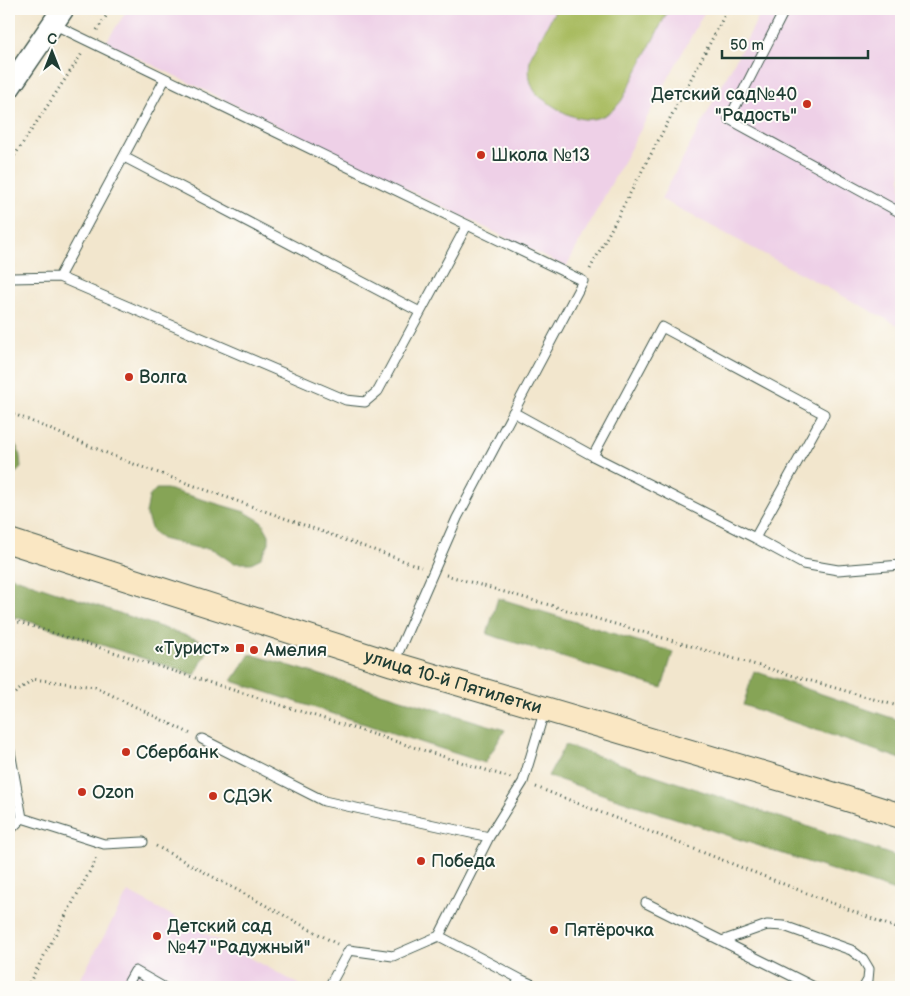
<svg xmlns="http://www.w3.org/2000/svg" width="910" height="996" font-family="'Balsamiq Sans',sans-serif">
	<rect width="100%" height="100%" fill="#fdfcf7"/>
	<filter id="ink" filterUnits="userSpaceOnUse"><feTurbulence type="fractalNoise" baseFrequency=".02" numOctaves="2"/><feDisplacementMap in="SourceGraphic" scale="10" xChannelSelector="R" yChannelSelector="G"/><feConvolveMatrix kernelMatrix="1 2 1 2 8 2 1 2 1" color-interpolation-filters="sRGB"/></filter>
	<filter id="wash" filterUnits="userSpaceOnUse"><feTurbulence type="fractalNoise" baseFrequency=".0096" numOctaves="4" result="noise"/><feDisplacementMap in="SourceGraphic" scale="20" xChannelSelector="R" yChannelSelector="G"/><feGaussianBlur stdDeviation="1.12" result="paint"/><feColorMatrix in="noise" values="0 0 0 0 0 0 0 0 0 0 0 0 0 0 0 0 0 1.4 0 .05"/><feComposite in="paint" operator="in"/></filter>
	<g filter="url(#wash)">
		<rect width="100%" height="100%" fill="#f2e6cd"/>
		<path fill="#eed0e7" d="M 128,9 L 706,9 L 566,267 L 106,42 Z
			M 763,9 L 901,9 L 901,327 L 661,199 Z
			M 128,892 L 190,925 L 304,987 L 76,987 Z"/>
		<path fill="#a9bc60" stroke="#647c4a" d="M 556,9 L 669,9 L 622,100 C 615,109 608,115 597,118 C 579,123 560,111 546,101 C 543,99 539,97 537,94 C 528,84 528,68 531,56 Z"/>
		<path fill="#86a456" stroke="#527045" d="M 9,438 C 20,447 20,454 21,468 L 16,473 L 9,474 Z
			M 156,489 L 167,489 L 245,512 L 262,522 L 269,535 L 269,543 L 261,558 L 251,563 L 233,563 L 214,550 L 208,548 L 198,548 L 162,539 L 152,531 L 146,514 L 149,497 Z
			M 9,576 L 211,644 L 195,675 L 9,615 Z
			M 498,598 L 673,652 L 662,688 L 487,634 Z
			M 250,654 L 505,730 L 485,763 L 232,681 Z
			M 754,671 L 901,721 L 901,759 L 743,705 Z
			M 565,745 L 901,858 L 901,893 L 548,776 Z"/>
	</g>
	<g filter="url(#ink)">
		<g fill="none" stroke-linecap="round" stroke-linejoin="round">
			<g stroke="#3f564b" stroke-width="11">
				<path id="service" d="M 785,9 L 729,119 L 901,213
					M 898,9 L 901,10
					M 53,24 L 583,281 L 457,518 L 394,662
					M 124,157 L 420,312
					M 9,276 L 12,278 L 59,277 L 346,400 L 365,402 L 378,391 L 467,225
					M 59,277 L 165,79
					M 513,412 L 593,456 L 662,327 L 824,414 L 755,538
					M 593,456 L 755,538 L 803,564 L 838,570 L 901,565
					M 202,739 L 324,801 L 489,837
					M 9,746 L 22,818 L 9,831
					M 22,818 L 104,844 L 143,842
					M 646,903 L 814,987
					M 722,941 L 767,925 L 784,926 L 851,950 L 863,959 L 869,969 L 868,980 L 864,987
					M 520,979 L 538,987
					M 126,987 L 135,971 L 163,987
					M 329,987 L 349,950 L 393,956 L 439,936
					M 515,987 L 520,979 L 439,936 L 489,837 L 523,782 L 545,709"/>
			</g>
			<g stroke="#3f564b" stroke-width="24">
				<path id="tertiary" d="M 9,88 L 63,9"/>
			</g>
			<g stroke="#3f564b" stroke-width="26">
				<g id="secondary">
					<path id="s1" d="M 9,541 L 393,664 L 819,790 L 901,816"/>
				</g>
			</g>
			<path stroke="#3f564b" stroke-width="3" stroke-dasharray="1 4" stroke-linecap="butt" d="M 97,30 L 111,9
				M 9,164 L 83,52
				M 590,269 L 728,9
				M 9,412 L 128,462 L 421,567
				M 446,575 L 901,707
				M 9,619 L 511,778
				M 15,693 L 33,679 L 95,687 L 191,734
				M 536,787 L 901,930
				M 156,846 L 337,944
				M 27,987 L 98,856"/>
			<use href="#service" stroke="#fff" stroke-width="9"/>
			<use href="#tertiary" stroke="#fff" stroke-width="21"/>
			<use href="#secondary" stroke="#fae7c3" stroke-width="24"/>
		</g>
	</g>
	<g fill="#c8321e" stroke="#fdfcf7" stroke-width="2">
		<circle cx="807" cy="104" r="5"/>
		<circle cx="481" cy="155" r="5"/>
		<circle cx="129" cy="377" r="5"/>
		<rect x="235" y="643" width="10" height="10" rx="2.5"/>
		<circle cx="254" cy="650" r="5"/>
		<circle cx="126" cy="752" r="5"/>
		<circle cx="82" cy="792" r="5"/>
		<circle cx="213" cy="796" r="5"/>
		<circle cx="421" cy="861" r="5"/>
		<circle cx="554" cy="930" r="5"/>
		<circle cx="157" cy="936" r="5"/>
	</g>
	<g text-anchor="middle" stroke-width="4" stroke-linejoin="round" paint-order="stroke">
		<g font-size="18" fill="#1f3d34" stroke="#fdfcf7" text-anchor="start">
			<text x="797" y="100" text-anchor="end">Детский сад№40<tspan x="797" dy="21">"Радость"</tspan></text>
			<text x="491" y="161">Школа №13</text>
			<text x="139" y="383">Волга</text>
			<text x="230" y="654" text-anchor="end">«Турист»</text>
			<text x="264" y="656">Амелия</text>
			<text x="136" y="758">Сбербанк</text>
			<text x="92" y="798">Ozon</text>
			<text x="223" y="802">СДЭК</text>
			<text x="431" y="867">Победа</text>
			<text x="167" y="932">Детский сад<tspan x="167" dy="21">№47 "Радужный"</tspan></text>
			<text x="564" y="936">Пятёрочка</text>
		</g>
		<g font-size="18" fill="#1f3d34" stroke="#fdfcf7">
			<text dy="6" stroke="none"><textPath href="#s1" startOffset="466">улица 10-й Пятилетки</textPath></text>
		</g>
	</g>
	<rect width="910" height="996" fill="none" stroke="#fdfcf7" stroke-width="30"/>
	<g transform="translate(52 52)" stroke="#fdfcf7" stroke-width="4" paint-order="stroke">
	<path d="M0-4L9 19L0 12L-9 19Z" fill="#1f3d34"/>
	<text y="-8" font-size="14" font-weight="bold" text-anchor="middle" fill="#1f3d34">С</text>
	</g>
	<path d="M722 50v8h146v-8" fill="none" stroke="#1f3d34" stroke-width="2.5"/>
	<text x="730" y="50" font-size="15" fill="#1f3d34" stroke="#fdfcf7" stroke-width="4" paint-order="stroke">50 m</text>
</svg>
